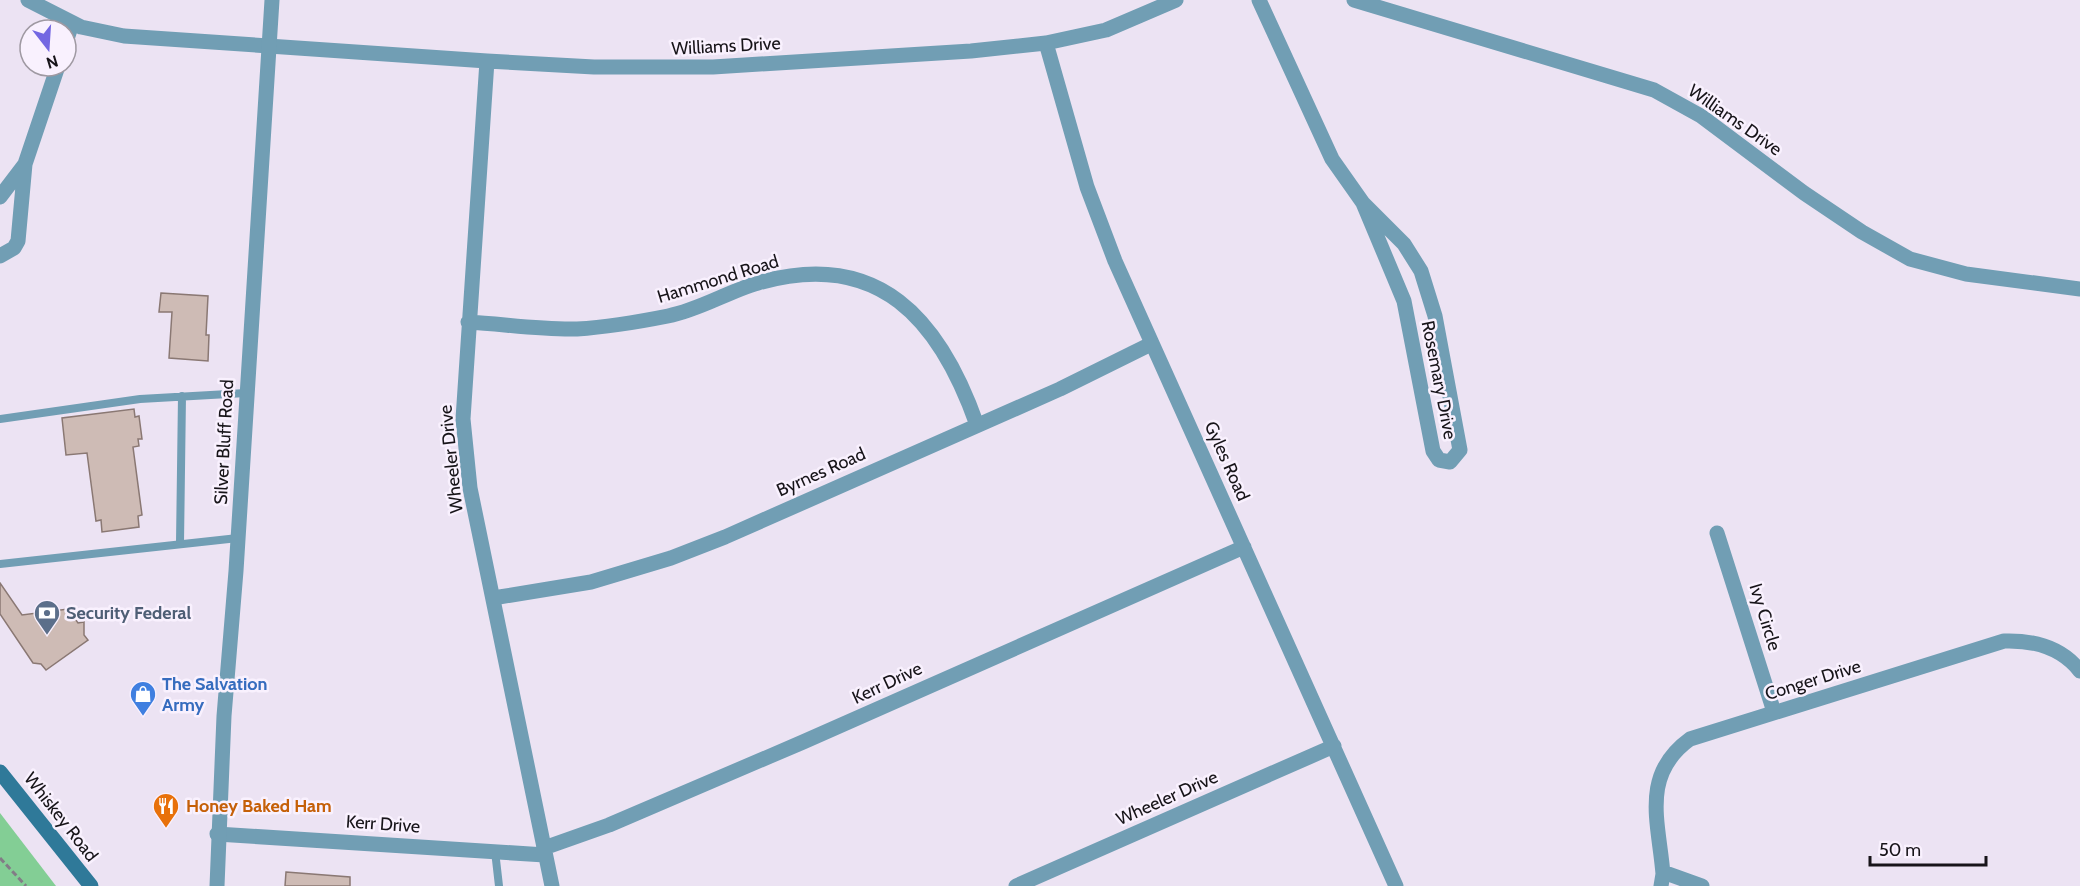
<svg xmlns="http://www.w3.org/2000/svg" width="2080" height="886" font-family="Cabin,sans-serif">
	<rect width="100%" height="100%" fill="#ece3f3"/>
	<path fill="#83ce95" d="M 0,813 L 56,886 L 0,886 Z"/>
	<path fill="#cebbb5" stroke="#8a7873" stroke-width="1.5" d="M 161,293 L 208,296 L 206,335 L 209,335 L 208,361 L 169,358 L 172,312 L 159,312 Z
		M 134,409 L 135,417 L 139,416 L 142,439 L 138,439 L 139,446 L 133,447 L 142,515 L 138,516 L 139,527 L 102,532 L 101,520 L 96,521 L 87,453 L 66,455 L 62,418 Z
		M 0,583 L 22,615 L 68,609 L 78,623 L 84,622 L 84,635 L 88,640 L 46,670 L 41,664 L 33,663 L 0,614 Z
		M 286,872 L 350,877 L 350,886 L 285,886 Z"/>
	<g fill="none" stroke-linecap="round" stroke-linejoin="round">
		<path stroke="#827c86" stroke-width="3" stroke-dasharray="6 3" stroke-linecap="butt" d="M 0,858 L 26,886"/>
		<path stroke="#719eb4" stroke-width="8" d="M 0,419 L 140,399 L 246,393
			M 180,543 L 182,396
			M 0,564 L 238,538
			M 495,851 L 499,886"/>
		<path stroke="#719eb4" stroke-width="15" d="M 28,0 L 81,27 L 124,36 L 487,61 L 594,67 L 713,67 L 971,51 L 1046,43 L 1106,30 L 1176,0
			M 1259,0 L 1332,159 L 1363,203
			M 1354,0 L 1654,90 L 1701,116 L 1804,193 L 1862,232 L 1910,259 L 1966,274 L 2080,289
			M 66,42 L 72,24
			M 1046,43 L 1087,187 L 1115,261 L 1396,886
			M 487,61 L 463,419 L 470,488 L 552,886
			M 0,197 L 25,164 L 58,66
			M 1363,203 L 1404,244 L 1421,271 L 1435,316 L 1460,450 L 1450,462 L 1439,460 L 1433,451 L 1404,301 Z
			M 0,256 L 14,248 L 18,241 L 25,164
			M 468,322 C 504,324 541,330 577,329 C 608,327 638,322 668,316 C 699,310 727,292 758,283 C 879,248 940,320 977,425
			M 1717,533 L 1774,712
			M 493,598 L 591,582 L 671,558 L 725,537 L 1060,389 L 1151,344
			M 217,834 L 545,855
			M 544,848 L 609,825 L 803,742 L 1244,547
			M 1663,872 L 1702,886
			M 1016,886 L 1334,746
			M 1661,886 L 1663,874 C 1659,823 1640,775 1690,739 L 2004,641 C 2034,640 2061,647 2080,671"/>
		<path stroke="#719eb4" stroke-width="15" d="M 217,886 L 224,716 L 236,571 L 272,0"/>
		<path stroke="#2f7999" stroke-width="15" d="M 0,772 L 91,886"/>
	</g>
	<defs>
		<g id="bank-pin" transform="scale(1.35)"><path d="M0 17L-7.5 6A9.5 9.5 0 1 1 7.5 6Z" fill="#5c6f8a" stroke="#f9f1fe"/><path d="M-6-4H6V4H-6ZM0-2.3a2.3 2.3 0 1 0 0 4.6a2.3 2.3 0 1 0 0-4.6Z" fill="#fff"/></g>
		<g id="shop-pin" transform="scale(1.35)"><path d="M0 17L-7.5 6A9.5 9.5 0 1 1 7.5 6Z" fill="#3f7fe0" stroke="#f9f1fe"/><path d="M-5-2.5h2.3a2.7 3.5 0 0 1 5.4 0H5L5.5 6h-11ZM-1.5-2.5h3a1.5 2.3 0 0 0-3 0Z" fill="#fff"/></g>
		<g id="restaurant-pin" transform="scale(1.35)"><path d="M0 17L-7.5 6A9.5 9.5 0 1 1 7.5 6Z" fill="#e8710a" stroke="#f9f1fe"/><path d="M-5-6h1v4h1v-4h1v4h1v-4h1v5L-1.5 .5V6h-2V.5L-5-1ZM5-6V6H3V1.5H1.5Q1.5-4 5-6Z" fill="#fff"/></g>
	</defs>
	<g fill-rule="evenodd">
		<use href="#bank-pin" x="47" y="613"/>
		<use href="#shop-pin" x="143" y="694"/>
		<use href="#restaurant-pin" x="166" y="806"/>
	</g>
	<g text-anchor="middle" stroke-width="5" stroke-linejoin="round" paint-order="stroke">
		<g font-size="18" fill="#171419" stroke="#f9f1fe">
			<text transform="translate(726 46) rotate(-3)" y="6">Williams Drive</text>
			<text transform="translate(1735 120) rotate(35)" y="6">Williams Drive</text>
			<text transform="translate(718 279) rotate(-17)" y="6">Hammond Road</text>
			<text transform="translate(1439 380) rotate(79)" y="6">Rosemary Drive</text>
			<text transform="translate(224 442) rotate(-87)" y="6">Silver Bluff Road</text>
			<text transform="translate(451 459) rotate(-96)" y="6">Wheeler Drive</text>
			<text transform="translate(1227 461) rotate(66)" y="6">Gyles Road</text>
			<text transform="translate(821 472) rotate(-24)" y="6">Byrnes Road</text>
			<text transform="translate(1765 617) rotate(73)" y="6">Ivy Circle</text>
			<text transform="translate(1813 680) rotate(-17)" y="6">Conger Drive</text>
			<text transform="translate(887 683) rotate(-25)" y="6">Kerr Drive</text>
			<text transform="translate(1167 798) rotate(-24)" y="6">Wheeler Drive</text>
			<text transform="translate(61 817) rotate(52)" y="6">Whiskey Road</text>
			<text transform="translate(383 824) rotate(4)" y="6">Kerr Drive</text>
		</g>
		<g font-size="18" font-weight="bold" fill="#4e5e75" stroke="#f9f1fe" text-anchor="start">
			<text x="66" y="619">Security Federal</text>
		</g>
		<g font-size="18" font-weight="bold" fill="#366cbe" stroke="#f9f1fe" text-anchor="start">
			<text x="162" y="690">The Salvation<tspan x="162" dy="21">Army</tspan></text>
		</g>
		<g font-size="18" font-weight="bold" fill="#c56008" stroke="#f9f1fe" text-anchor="start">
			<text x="186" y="812">Honey Baked Ham</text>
		</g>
	</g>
	<g transform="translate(48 48) rotate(163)"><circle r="28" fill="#f9f1fe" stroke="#9f99a2" stroke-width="1.5"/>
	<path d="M0-4.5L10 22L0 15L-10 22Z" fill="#7367e2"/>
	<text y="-9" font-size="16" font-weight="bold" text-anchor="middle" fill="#171419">N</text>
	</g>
	<path d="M1870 856v9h116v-9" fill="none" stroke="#171419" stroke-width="3"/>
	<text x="1879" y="856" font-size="18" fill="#171419" stroke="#f9f1fe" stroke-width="4.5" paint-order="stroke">50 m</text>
</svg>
